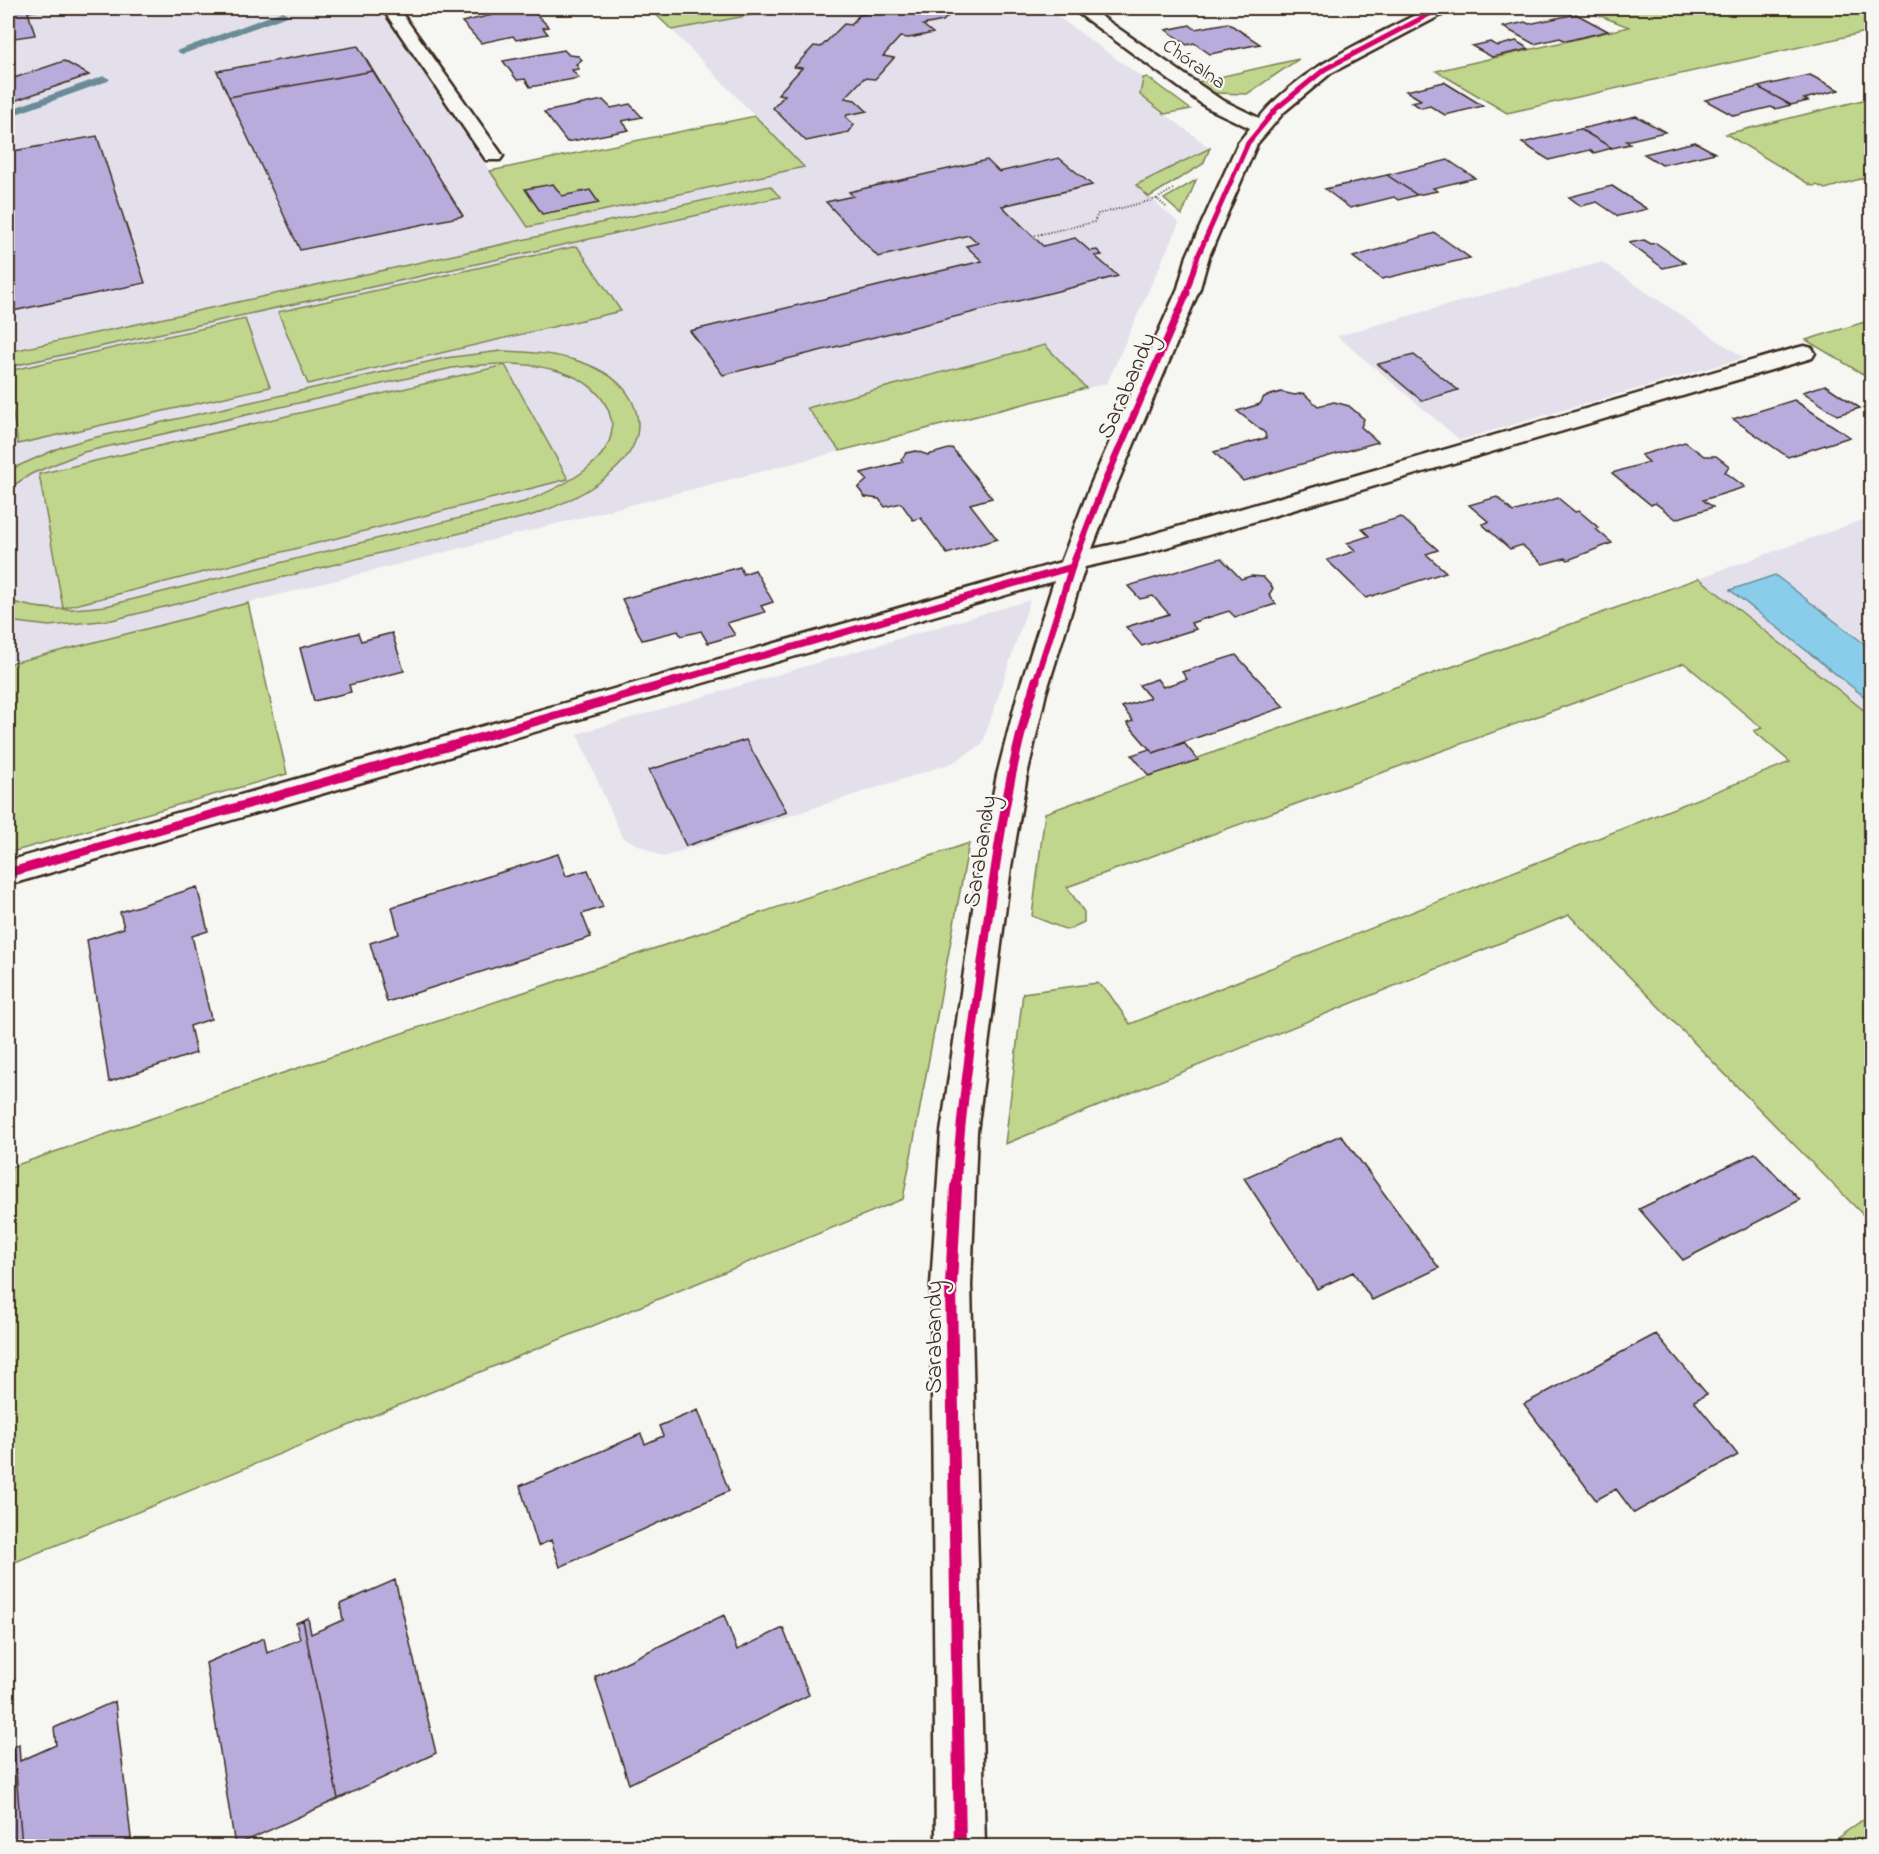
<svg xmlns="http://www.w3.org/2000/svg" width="1879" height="1854" font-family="'Indie Flower',sans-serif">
	<rect width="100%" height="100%" fill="#f6f6f2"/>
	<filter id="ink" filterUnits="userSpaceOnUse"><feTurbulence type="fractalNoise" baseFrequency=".0167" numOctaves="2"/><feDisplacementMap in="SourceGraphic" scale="12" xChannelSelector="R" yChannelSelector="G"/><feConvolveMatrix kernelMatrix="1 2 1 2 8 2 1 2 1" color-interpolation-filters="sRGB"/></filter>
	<g filter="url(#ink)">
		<path fill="#e3e0eb" d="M 8,8 L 379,8 L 528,227 L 804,167 L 672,30 L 788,8 L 1046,8 L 1143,78 L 1140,95 L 1210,148 L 1136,185 L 1179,223 L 1107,383 L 8,664 Z
			M 1602,262 L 1744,358 L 1460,440 L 1337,336 Z
			M 1871,517 L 1871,716 L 1699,578 Z
			M 1030,600 L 982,745 L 952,763 L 663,857 L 622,837 L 577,734 Z"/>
		<path fill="#bfd68c" stroke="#7d8055" stroke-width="1.5" d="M 649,8 L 788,8 L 672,30 Z
			M 1580,8 L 1691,8 L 1699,12 L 1718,8 L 1871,8 L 1871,31 L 1507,113 L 1436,71 L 1629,27 Z
			M 1299,59 L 1247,94 L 1213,93 L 1197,82 Z
			M 1147,77 L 1190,109 L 1165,114 L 1140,95 L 1143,78 Z
			M 1871,98 L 1871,176 L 1825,189 L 1817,185 L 1812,186 L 1726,134 Z
			M 755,116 L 804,167 L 528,227 L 490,171 Z
			M 1210,148 L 1203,164 L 1149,197 L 1136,185 Z
			M 1196,180 L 1182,215 L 1164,199 Z
			M 770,186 L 780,197 L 8,367 L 8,352 Z
			M 577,246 L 621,311 L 308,384 L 278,312 Z
			M 245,319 L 270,387 L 18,444 L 8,384 L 8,371 Z
			M 1871,320 L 1871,379 L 1806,340 Z
			M 1045,345 L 1086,388 L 840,451 L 807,408 Z
			M 501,351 C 527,352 553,353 578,361 C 600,368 622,381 632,401 C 661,460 576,500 533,515 L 112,620 L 49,626 L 8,621 L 8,600 C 40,612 72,610 106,606 L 524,502 C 557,489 627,459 609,412 C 602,394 587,382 570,375 C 532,360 492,363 452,368 L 84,452 L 31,474 L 8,489 L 9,470 L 61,447 L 88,439 L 445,358 Z
			M 505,365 L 568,479 L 63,608 L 39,474 Z
			M 1699,578 L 1871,716 L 1871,1223 L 1569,915 L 1005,1144 L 1023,993 L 1097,983 L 1108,992 L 1130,1024 L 1790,762 L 1754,731 L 1762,728 L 1684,663 L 1067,887 L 1084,912 L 1084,922 L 1067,930 L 1032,916 L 1045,813 Z
			M 248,603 L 287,774 L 8,853 L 8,664 Z
			M 969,843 L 903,1199 L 8,1565 L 8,1168 L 280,1074 Z
			M 1871,1814 L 1871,1846 L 1826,1846 Z"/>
		<path fill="#89cdea" stroke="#6a8c98" stroke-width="1.5" d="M 1775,575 L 1871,649 L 1871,702 L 1730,590 Z"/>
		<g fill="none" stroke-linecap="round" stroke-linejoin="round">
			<path fill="#6a8c98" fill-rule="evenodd" d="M 283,11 L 288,14 L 287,16 L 186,53 L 182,54 L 176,51 Z
				M 104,76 L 110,79 L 108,81 L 8,117 L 8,110 Z"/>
		</g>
		<path fill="#b8acdc" stroke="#3b2a1e" stroke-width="1.5" d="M 8,8 L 55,8 L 28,12 L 35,35 L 8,39 Z
			M 522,8 L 530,8 L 549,27 L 543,28 L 548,34 L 516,40 L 513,36 L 481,43 L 462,22 Z
			M 898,8 L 936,8 L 948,16 L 943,21 L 923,25 L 933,33 L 909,38 L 900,37 L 883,56 L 894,58 L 875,79 L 864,78 L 845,98 L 855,100 L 867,111 L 847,115 L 846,117 L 854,125 L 849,132 L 806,141 L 773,108 L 785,95 L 778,94 L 802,68 L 794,67 L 814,46 L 821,47 L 844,24 L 851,25 L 859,15 Z
			M 1576,14 L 1608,31 L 1566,41 L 1560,38 L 1534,44 L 1503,27 L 1525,22 L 1529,24 Z
			M 1228,23 L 1260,44 L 1210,54 L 1194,43 L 1187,45 L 1166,30 L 1190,25 L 1195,29 Z
			M 1516,41 L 1529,49 L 1492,57 L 1472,46 L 1490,42 L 1497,46 Z
			M 358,46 L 373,71 L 229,97 L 217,71 Z
			M 564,50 L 569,55 L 578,56 L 582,60 L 576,64 L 579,69 L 572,70 L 579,78 L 530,87 L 525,79 L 517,80 L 503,61 Z
			M 64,61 L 89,75 L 8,103 L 8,80 Z
			M 373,71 L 463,216 L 300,250 L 229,97 Z
			M 1810,75 L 1839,90 L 1804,99 L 1808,101 L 1791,105 L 1758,87 Z
			M 1444,82 L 1483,106 L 1445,115 L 1430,106 L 1421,108 L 1411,102 L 1421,100 L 1406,91 Z
			M 1758,87 L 1791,105 L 1775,109 L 1771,107 L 1734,116 L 1705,100 Z
			M 603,100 L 611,108 L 630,104 L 642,117 L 622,121 L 629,130 L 567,142 L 544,112 Z
			M 1636,116 L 1665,132 L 1626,141 L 1630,144 L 1612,148 L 1580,129 Z
			M 1580,129 L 1612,148 L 1594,153 L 1590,150 L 1549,160 L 1522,143 Z
			M 97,136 L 145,283 L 8,312 L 8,152 Z
			M 1695,142 L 1715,153 L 1662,165 L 1644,154 Z
			M 1059,158 L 1092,185 L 1002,206 L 1043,246 L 1075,238 L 1090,251 L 1097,250 L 1102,255 L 1095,256 L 1118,276 L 723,375 L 690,331 L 982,261 L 966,246 L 978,243 L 969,235 L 878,257 L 826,202 L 853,196 L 849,192 L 987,160 L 999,172 Z
			M 1448,160 L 1475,178 L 1433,188 L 1437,191 L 1417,195 L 1387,175 Z
			M 1387,175 L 1417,195 L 1398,200 L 1394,197 L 1350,208 L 1325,189 Z
			M 553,184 L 562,196 L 590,190 L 599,203 L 542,214 L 525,189 Z
			M 1612,186 L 1647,209 L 1618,216 L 1597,202 L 1581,206 L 1569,197 Z
			M 1435,233 L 1470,258 L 1382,279 L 1353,257 Z
			M 1644,240 L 1651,244 L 1656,243 L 1685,263 L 1663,268 L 1629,243 Z
			M 1414,355 L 1458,390 L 1422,401 L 1378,364 Z
			M 1825,385 L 1860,408 L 1837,415 L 1803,392 Z
			M 1281,392 L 1295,395 L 1303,393 L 1318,406 L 1334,402 L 1349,406 L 1364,419 L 1361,427 L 1378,442 L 1243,481 L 1214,452 L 1266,438 L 1265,433 L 1237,411 L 1260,404 L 1264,397 Z
			M 1794,400 L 1850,437 L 1788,457 L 1733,419 Z
			M 1685,442 L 1704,456 L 1716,456 L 1729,466 L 1725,472 L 1745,487 L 1703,500 L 1713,507 L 1676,519 L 1655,503 L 1651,505 L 1612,473 L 1649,462 L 1641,455 Z
			M 952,448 L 992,498 L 970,504 L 997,539 L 947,554 L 921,518 L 913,520 L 901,503 L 885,507 L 879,499 L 865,497 L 858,488 L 867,480 L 861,473 L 903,462 L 901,460 L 906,453 L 916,451 L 928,455 Z
			M 1497,497 L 1513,512 L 1558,498 L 1575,512 L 1579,511 L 1599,528 L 1596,529 L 1612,543 L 1568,560 L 1565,558 L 1543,564 L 1522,545 L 1510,549 L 1482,524 L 1489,522 L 1469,505 Z
			M 1401,517 L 1438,550 L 1426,554 L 1446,572 L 1366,598 L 1327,560 L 1356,551 L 1347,543 L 1369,536 L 1362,529 Z
			M 1221,558 L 1241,579 L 1251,576 L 1263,577 L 1273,588 L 1269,595 L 1276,604 L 1235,617 L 1229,611 L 1191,623 L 1196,629 L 1142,646 L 1126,627 L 1169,614 L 1153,596 L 1140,599 L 1128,586 Z
			M 740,567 L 743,574 L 755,570 L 773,602 L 761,606 L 765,612 L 727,623 L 735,635 L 708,643 L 701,631 L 681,636 L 678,631 L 642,640 L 622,599 Z
			M 358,633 L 361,641 L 392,633 L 404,671 L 349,685 L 351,692 L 314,701 L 300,648 Z
			M 1236,655 L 1284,707 L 1153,753 L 1127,723 L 1133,721 L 1122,707 L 1150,698 L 1139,685 L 1157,679 L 1163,687 L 1187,679 L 1182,672 Z
			M 746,740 L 787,812 L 686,846 L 649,770 Z
			M 1184,743 L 1198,760 L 1149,776 L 1132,755 L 1149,749 L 1153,753 Z
			M 558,854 L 566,876 L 588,870 L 603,907 L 582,914 L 591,937 L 387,1002 L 370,943 L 399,934 L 392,907 Z
			M 197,887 L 208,931 L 192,936 L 211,1019 L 190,1026 L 196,1053 L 109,1082 L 87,940 L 124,928 L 120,912 Z
			M 1341,1135 L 1439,1268 L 1372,1300 L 1353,1272 L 1317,1289 L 1244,1178 Z
			M 1755,1153 L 1800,1200 L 1683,1260 L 1639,1209 Z
			M 1656,1334 L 1707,1394 L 1694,1401 L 1738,1455 L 1634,1513 L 1616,1489 L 1596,1500 L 1524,1404 Z
			M 698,1410 L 729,1491 L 560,1567 L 551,1540 L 538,1546 L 520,1486 L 641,1434 L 645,1444 L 663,1436 L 659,1426 Z
			M 395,1580 L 436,1753 L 338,1799 L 303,1620 L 308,1618 L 311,1634 L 343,1620 L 340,1604 Z
			M 724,1615 L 737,1650 L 783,1628 L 809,1695 L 629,1784 L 595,1677 Z
			M 303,1620 L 338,1799 L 235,1846 L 206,1663 L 264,1638 L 267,1653 L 300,1639 L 296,1623 Z
			M 115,1701 L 132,1846 L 22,1846 L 14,1747 L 19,1744 L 20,1761 L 56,1745 L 54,1728 Z
			M 14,1747 L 22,1846 L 8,1846 L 8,1749 Z"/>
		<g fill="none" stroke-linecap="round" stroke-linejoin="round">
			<g stroke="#3b2a1e" stroke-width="5">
				<path id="minor" d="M 382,8 L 398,8 L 503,156 L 500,160 L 486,160 Z
					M 1071,8 L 1089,8 L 1220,99 L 1259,118 C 1303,65 1370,39 1429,8 L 1449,8 L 1447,12 L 1331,73 L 1284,112 L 1257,144 L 1209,256 L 1200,288 L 1117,484 L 1092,549 L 1129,541 L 1796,348 L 1804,346 L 1812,348 L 1815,353 L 1812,358 L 1143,554 L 1085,567 L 1046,693 L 1027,775 L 1011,867 L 977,1132 L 971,1285 L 985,1846 L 936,1846 L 931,1285 L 941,1132 L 979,867 L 997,775 L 1018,693 L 1054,581 L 8,885 L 8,861 L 1061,562 L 1091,484 L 1178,288 L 1187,256 L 1238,143 L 1250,128 L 1206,107 Z"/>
			</g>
			<path stroke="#3b2a1e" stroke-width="2" stroke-dasharray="1 2" stroke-linecap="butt" d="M 1166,207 L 1157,199 L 1173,189
				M 1032,236 L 1094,222 L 1098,214 L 1157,199"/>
			<use href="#minor" fill="#f6f6f2" fill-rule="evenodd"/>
			<g stroke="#f6f6f2" stroke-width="8">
				<path id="cycleway-far3" d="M 1186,295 L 1198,256 L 1248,143 L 1277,108 L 1325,69 L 1441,8"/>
			</g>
			<g stroke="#f6f6f2" stroke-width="10">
				<path id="cycleway-far2" d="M 674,681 L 1072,567
					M 1036,681 L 1072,567 L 1104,484 L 1187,293"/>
			</g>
			<g stroke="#f6f6f2" stroke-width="13">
				<path id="cycleway-far1" d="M 8,873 L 680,680
					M 956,1189 C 960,1113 972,1037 982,962 C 995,868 1007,771 1036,680"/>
			</g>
			<g stroke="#f6f6f2" stroke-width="16">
				<path id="cycleway" d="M 956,1187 L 951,1285 L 960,1846"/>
			</g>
			<use href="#cycleway-far3" stroke="#d6006c" stroke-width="5"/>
			<use href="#cycleway-far2" stroke="#d6006c" stroke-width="7"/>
			<use href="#cycleway-far1" stroke="#d6006c" stroke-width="9"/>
			<use href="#cycleway" stroke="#d6006c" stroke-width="12"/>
		</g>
	</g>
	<g text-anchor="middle" stroke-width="4.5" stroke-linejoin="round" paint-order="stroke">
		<g font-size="20" fill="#3b2a1e" stroke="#f6f6f2">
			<text transform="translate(1195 63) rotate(35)" y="7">Chóralna</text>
		</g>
		<g font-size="24" fill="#3b2a1e" stroke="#f6f6f2">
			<text transform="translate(1126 385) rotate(-66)" y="8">Sarabandy</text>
			<text transform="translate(979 851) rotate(-81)" y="8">Sarabandy</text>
			<text transform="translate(933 1337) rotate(-90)" y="8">Sarabandy</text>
		</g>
	</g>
	<rect width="1879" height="1854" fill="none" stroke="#f6f6f2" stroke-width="30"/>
	<rect x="15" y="15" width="1849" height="1824" fill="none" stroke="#3b2a1e" stroke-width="2" filter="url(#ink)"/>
</svg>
